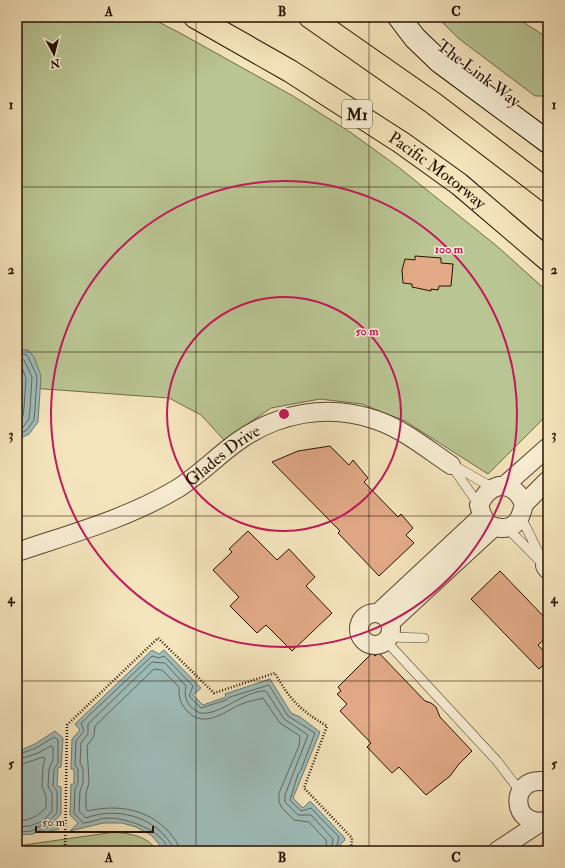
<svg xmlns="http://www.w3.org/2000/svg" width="565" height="868" font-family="'IM FELL Double Pica',serif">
	<rect width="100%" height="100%" fill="#f5e5bd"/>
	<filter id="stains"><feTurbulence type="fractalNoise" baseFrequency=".005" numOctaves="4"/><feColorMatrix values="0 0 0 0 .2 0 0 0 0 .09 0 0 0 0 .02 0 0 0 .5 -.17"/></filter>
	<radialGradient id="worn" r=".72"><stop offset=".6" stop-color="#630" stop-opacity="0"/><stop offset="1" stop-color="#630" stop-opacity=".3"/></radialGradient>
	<path fill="#b9c593" stroke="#706b4a" d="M 17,17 L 149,17 L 180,33 L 293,96 L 350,132 L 397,166 L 498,247 L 548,292 L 548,414 L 488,474 L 405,421 L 362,404 L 320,399 L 271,408 L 224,440 L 201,415 L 169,398 L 17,387 Z
		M 437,17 L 515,17 L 548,38 L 548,92 L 544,96 L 535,96 L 458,38 Z
		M 115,832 C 131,834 148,836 157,851 L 17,851 L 17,846 Z"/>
	<path fill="#9fbdba" stroke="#6f7870" d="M 17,347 L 18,349 L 28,350 L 34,357 L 41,376 L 38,422 L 29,434 L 17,440 Z
		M 152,650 L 159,654 L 164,650 L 201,688 L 193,695 L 203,705 L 226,697 L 225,694 L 270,679 L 291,713 L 300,717 L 320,732 L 293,798 L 303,808 L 310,801 L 344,837 L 345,840 L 340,845 L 344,851 L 165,851 L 151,835 L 136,827 L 122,823 L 103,823 L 70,831 L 78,823 L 70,815 L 71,784 L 74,784 L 74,769 L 71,769 L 72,739 L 80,730 L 75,724 Z
		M 55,731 L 63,738 L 61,767 L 58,768 L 57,786 L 61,787 L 61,814 L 53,823 L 59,829 L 46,832 L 41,830 L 33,834 L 17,835 L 17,752 L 35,744 Z"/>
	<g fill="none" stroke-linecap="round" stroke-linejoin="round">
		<path stroke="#62675d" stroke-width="1" d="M 17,353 L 27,355 L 37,376 L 35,409 L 34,420 L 27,430 L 17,435
			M 17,358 L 24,360 L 32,377 L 30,409 L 29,419 L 23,427 L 17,430
			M 17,364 L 21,365 L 26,378 L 24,408 L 23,416 L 17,423
			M 17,755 L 36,748 L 54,737 L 58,740 L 58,763 L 54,769 L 53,786 L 57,791 L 57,813 L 50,820 L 48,827 L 40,826 L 32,831 L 17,832
			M 17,760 L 38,753 L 51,746 L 53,747 L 53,760 L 49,769 L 48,786 L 52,794 L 52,811 L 43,821 L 30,826 L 17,827
			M 17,766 L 43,757 L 45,758 L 43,766 L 42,786 L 46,796 L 46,808 C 38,816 29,821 17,821
			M 168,851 C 165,830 126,818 108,818 C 99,818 91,823 83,823 L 74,813 L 75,789 L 78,783 L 78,769 L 75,765 L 76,741 L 84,731 L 81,723 L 152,656 L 159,658 L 164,656 L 168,660 L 193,686 L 189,696 L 201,708 L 226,700 L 230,697 L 269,685 L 288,716 L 315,733 L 301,770 L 298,774 L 290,800 L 301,811 L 311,808 L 339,837 L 337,846 L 340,851
			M 173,851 C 173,844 168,840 164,835 C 145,814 112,808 86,818 L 79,811 L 80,791 L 83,783 L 83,769 L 80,763 L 81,743 L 88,734 L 88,724 L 152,662 L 165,663 L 186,686 C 183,699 188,707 200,713 C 221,716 244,690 266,691 L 284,719 L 308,735 L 285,795 L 285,802 L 298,815 L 311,815 L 333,839 L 332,846 L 333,851
			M 179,851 C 179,843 174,838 169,832 C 148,809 118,804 88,811 L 86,809 L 86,793 L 89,783 L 87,746 L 94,736 L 95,726 L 154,669 L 162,670 L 179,687 C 179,699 180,703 188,712 C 204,728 223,713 239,705 C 246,702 255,700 263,698 L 280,723 L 300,736 L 299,746 L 279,793 L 279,802 L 282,808 L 294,820 L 309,822 L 326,840 L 327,851"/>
	</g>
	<path fill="#e3aa88" stroke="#261100" d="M 415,256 L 441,258 L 441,263 L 453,264 L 451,286 L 439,286 L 438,290 L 431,289 L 431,291 L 412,287 L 412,284 L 403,283 L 402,270 L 405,259 L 415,260 Z
		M 330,446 L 349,465 L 353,460 L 368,478 L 364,482 L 398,517 L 401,514 L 413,528 L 406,535 L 414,543 L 379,576 L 338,533 L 340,531 L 272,462 L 298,451 Z
		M 248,531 L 277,560 L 289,549 L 315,577 L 306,586 L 332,613 L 292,651 L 266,625 L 257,633 L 230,606 L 239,597 L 213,570 L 232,552 L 229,549 Z
		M 500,571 L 548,621 L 548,636 L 538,645 L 548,656 L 548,661 L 539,669 L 471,599 Z
		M 372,653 L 375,656 L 379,653 L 425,701 L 431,703 L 436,707 L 440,717 L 472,751 L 459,764 L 450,776 L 426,795 L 399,767 L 392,773 L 367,747 L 371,743 L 340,711 L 347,704 L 337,694 L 341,691 L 338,687 Z"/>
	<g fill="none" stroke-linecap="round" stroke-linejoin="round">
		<g stroke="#5a462f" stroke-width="10">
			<path id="service" d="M 451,465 L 479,505
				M 453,465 L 493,488
				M 521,517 L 545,566
				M 507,528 L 540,561
				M 390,637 L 424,638
				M 386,641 L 497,761 L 520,791"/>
		</g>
		<g stroke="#5a462f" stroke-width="20">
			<g id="minor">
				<path d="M 499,486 C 512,485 519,493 524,504 C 521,517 517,529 501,528 C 495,527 491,527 487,522 C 482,518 481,511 479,505 C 484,496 488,489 499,486 Z"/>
				<path d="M 504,486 L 548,447"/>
				<path d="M 524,504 L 548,480"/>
				<path id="s1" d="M 17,552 C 70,534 126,519 175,490 C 197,477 216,457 237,442 C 277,413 328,403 376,420 C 403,429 427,449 451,465"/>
				<path d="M 545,566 L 548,570"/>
				<path d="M 378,613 L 482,516"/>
				<circle cx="375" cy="629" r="16"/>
				<path d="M 390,623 L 494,527"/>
				<path d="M 548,782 C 506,773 511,832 548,820"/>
				<path d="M 497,851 L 541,822"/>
			</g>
		</g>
		<g stroke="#261100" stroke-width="24">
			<path id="secondary" d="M 399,17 L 415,38 L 440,62 L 548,142"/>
		</g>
		<g stroke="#261100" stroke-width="24">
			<g id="motorway">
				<path id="s2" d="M 195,17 L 290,71 L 402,143 L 459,184 L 548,260"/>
				<path d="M 310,17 L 433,103 L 548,191"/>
			</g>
		</g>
		<path stroke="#261100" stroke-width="2.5" stroke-dasharray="1 2" stroke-linecap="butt" d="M 65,851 L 67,725 L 158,638 L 214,693 L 275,673 C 289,699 301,711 327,726 L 304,788 L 352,838 L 351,851"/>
		<use href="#service" stroke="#f8eed4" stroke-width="9"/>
		<use href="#minor" stroke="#f8eed4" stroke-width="18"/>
		<use href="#secondary" stroke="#f8eed4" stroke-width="22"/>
		<use href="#motorway" stroke="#f5e5bd" stroke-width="22"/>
	</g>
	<path fill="none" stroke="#261100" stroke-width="1" stroke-opacity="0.55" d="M 196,17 L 196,851M 369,17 L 369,851M 17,187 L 548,187M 17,352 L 548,352M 17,516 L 548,516M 17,681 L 548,681"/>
	<g fill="none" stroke="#c2185b" stroke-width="2">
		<circle cx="284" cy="414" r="117"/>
		<circle cx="284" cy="414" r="233"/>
	</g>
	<g text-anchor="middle" stroke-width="3" stroke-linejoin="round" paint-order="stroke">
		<rect fill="#f8eed4" stroke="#655340" stroke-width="1" x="342" y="100" width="30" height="28" rx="3"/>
		<g font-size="16" font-weight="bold" fill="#261100">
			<text x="357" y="120">M1</text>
		</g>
		<g font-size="17" fill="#261100" stroke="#f8eed4">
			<text transform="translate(479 73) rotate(37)" y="6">The Link Way</text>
			<text dy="6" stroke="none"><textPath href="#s2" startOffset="287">Pacific Motorway</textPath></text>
			<text dy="6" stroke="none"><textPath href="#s1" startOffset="229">Glades Drive</textPath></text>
		</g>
	</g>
	<circle cx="284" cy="414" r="6" fill="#c2185b" stroke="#f8eed4" stroke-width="2"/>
	<g font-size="12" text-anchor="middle" font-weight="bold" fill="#c2185b" stroke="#f8eed4" stroke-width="3" stroke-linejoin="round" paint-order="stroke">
		<text x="449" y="253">100 m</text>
		<text x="367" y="335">50 m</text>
	</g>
	<rect width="565" height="868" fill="none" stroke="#f5e5bd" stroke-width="44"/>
	<g transform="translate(54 54) rotate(173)" stroke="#f8eed4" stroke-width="3" paint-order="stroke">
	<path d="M0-3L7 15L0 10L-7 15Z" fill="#261100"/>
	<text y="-6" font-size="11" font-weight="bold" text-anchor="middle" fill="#261100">N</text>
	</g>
	<path d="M36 826v6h117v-6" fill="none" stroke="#261100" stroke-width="2"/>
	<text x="42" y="826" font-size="12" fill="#261100" stroke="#f8eed4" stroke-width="3" paint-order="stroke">50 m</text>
	<rect x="22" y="22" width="521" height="824" fill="none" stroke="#261100" stroke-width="1.5"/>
	<g font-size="13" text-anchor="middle" font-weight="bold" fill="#261100">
		<text x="109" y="16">A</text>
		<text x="282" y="16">B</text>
		<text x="456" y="16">C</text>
		<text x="11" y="109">1</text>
		<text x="554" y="109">1</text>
		<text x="11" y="274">2</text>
		<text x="554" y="274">2</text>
		<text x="11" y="439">3</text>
		<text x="554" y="439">3</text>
		<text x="11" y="603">4</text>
		<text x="554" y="603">4</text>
		<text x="11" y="768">5</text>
		<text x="554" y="768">5</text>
		<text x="109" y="862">A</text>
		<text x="282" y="862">B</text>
		<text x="456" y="862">C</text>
	</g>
	<rect width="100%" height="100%" filter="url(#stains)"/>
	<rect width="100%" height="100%" fill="url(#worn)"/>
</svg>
